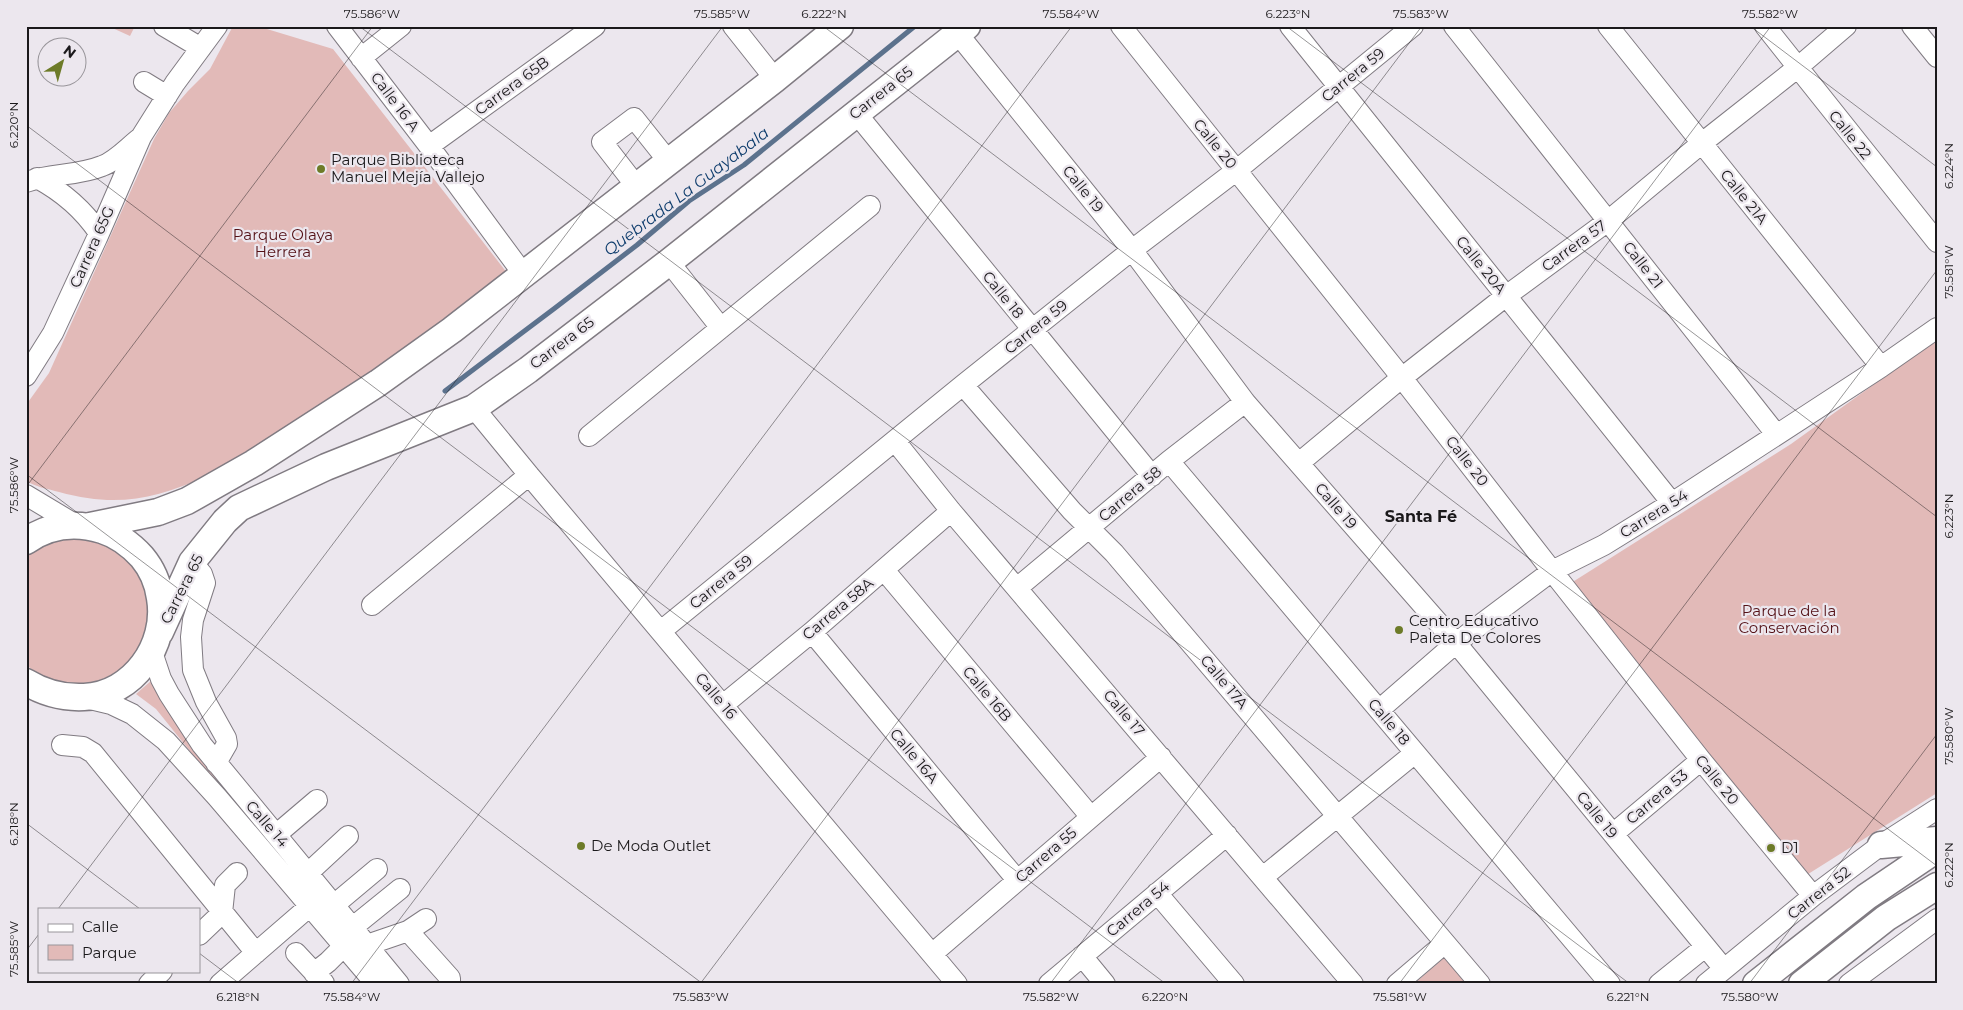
<svg xmlns="http://www.w3.org/2000/svg" width="1963" height="1010" font-family="Montserrat,sans-serif">
	<rect width="100%" height="100%" fill="#ece7ee"/>
	<path fill="#e2bab8" d="M 108,26 L 135,26 L 130,36 Z
		M 233,26 L 257,26 L 333,49 L 511,278 L 375,376 L 208,476 C 154,499 117,508 59,492 C 48,489 36,487 26,481 L 26,405 L 49,373 L 154,139 L 169,113 L 188,91 L 210,69 Z
		M 1937,339 L 1937,793 L 1805,876 L 1571,583 L 1791,444 Z
		M 80,538 C 87,539 96,540 103,543 C 184,575 149,701 60,681 C 48,679 34,673 26,664 L 26,558 C 42,543 59,540 80,538 Z
		M 152,680 C 171,726 212,768 244,806 C 293,865 343,924 393,984 L 385,984 L 206,771 L 156,709 L 136,694 Z
		M 1447,955 L 1472,984 L 1414,984 Z"/>
	<g fill="none" stroke-linecap="round" stroke-linejoin="round">
		<path stroke="#5c728d" stroke-width="5" d="M 445,391 L 555,308 L 637,245 L 689,201 L 744,165 L 915,26"/>
		<g stroke="#807b82" stroke-width="22">
			<path id="minor" d="M 164,26 L 201,48
				M 337,26 L 429,146 L 524,275
				M 733,26 L 775,79
				M 1121,26 L 1402,378 L 1552,571 L 1701,760 L 1813,896
				M 1290,26 L 1672,503
				M 1454,26 L 1776,434
				M 1608,26 L 1881,367
				M 1765,26 L 1937,242
				M 1912,26 L 1937,57
				M 958,34 L 1132,250 L 1245,402 L 1456,643 L 1724,969
				M 361,58 L 401,26
				M 144,82 L 167,96
				M 856,113 L 1152,476
				M 429,146 L 595,26
				M 37,178 C 63,192 83,209 99,233
				M 26,182 C 51,173 78,176 102,166 C 116,161 128,147 140,138
				M 637,187 L 602,142 L 634,118 L 669,162
				M 669,262 L 721,328
				M 26,376 L 53,333 L 97,238 L 141,137 L 175,83 L 217,26
				M 963,385 L 1072,511 L 1114,553 L 1480,984
				M 474,408 L 529,475 L 957,984
				M 589,436 L 870,206
				M 895,441 L 951,511 L 1353,984
				M 1169,461 L 1610,984
				M 1299,463 L 1394,384 L 1506,296 L 1608,221 L 1702,143 L 1797,68 L 1846,26
				M 26,495 L 76,525
				M 192,562 L 202,574 L 205,583 L 193,620 L 191,637 L 193,670 L 206,702 L 226,738 L 227,744 L 216,763
				M 884,570 L 1091,817
				M 1017,588 L 1169,461 L 1245,402
				M 372,605 L 529,475
				M 661,631 L 963,385 L 1132,250 L 1237,170 L 1413,26
				M 812,632 L 1017,880
				M 152,652 L 161,679 L 169,694 L 202,745 L 399,984
				M 86,698 L 111,704 L 132,714 L 166,741 L 217,797 L 376,984
				M 723,705 L 812,632 L 951,511
				M 1379,710 L 1456,643 L 1552,571 L 1604,545 L 1672,503 L 1881,367 L 1937,328
				M 62,745 L 83,747 L 93,753 L 256,953
				M 277,834 L 317,800
				M 1613,834 L 1701,760
				M 307,874 L 348,836
				M 1263,877 L 1415,753
				M 1157,893 L 1234,984
				M 334,905 L 377,869
				M 353,927 L 400,889
				M 408,931 L 450,978 L 450,984
				M 199,935 L 222,913 L 225,885 L 237,873
				M 367,945 L 408,931 L 426,919
				M 296,953 L 324,983
				M 932,954 L 1161,757
				M 1082,956 L 1105,984
				M 314,973 L 328,962 L 344,946
				M 149,984 L 162,971
				M 220,984 L 310,906
				M 1049,984 L 1227,835
				M 1397,984 L 1445,943
				M 1659,984 L 1705,947
				M 1706,984 L 1813,896 L 1881,845 L 1937,809
				M 1849,984 L 1937,919"/>
		</g>
		<g stroke="#807b82" stroke-width="29">
			<path id="major" d="M 90,526 L 158,512 L 187,501 L 254,463 L 378,383 L 452,330 L 775,79 L 840,26
				M 26,541 C 49,525 76,522 102,530 C 118,535 131,545 142,557 C 152,569 158,583 160,598 C 168,645 133,695 84,697 C 63,698 44,693 26,682
				M 160,632 L 192,562 L 225,521 L 239,508 L 326,467 L 474,408 L 528,370 L 669,262 L 967,26
				M 1881,845 L 1937,840
				M 1756,984 L 1866,897 L 1937,849
				M 1802,984 L 1886,918 L 1937,886"/>
		</g>
		<use href="#minor" stroke="#fff" stroke-width="20"/>
		<use href="#major" stroke="#fff" stroke-width="26"/>
	</g>
	<path fill="none" stroke="#1b191b" stroke-width="1" stroke-opacity="0.45" d="M 359,26 L 1630,984M 823,26 L 1937,866M 1286,26 L 1937,517M 1750,26 L 1937,167M 26,125 L 1166,984M 26,474 L 703,984M 26,487 L 373,26M 26,823 L 140,909M 58,909 L 723,26M 26,951 L 39,934M 199,953 L 240,984M 351,984 L 1072,26M 700,984 L 1422,26M 1050,984 L 1771,26M 1399,984 L 1937,270M 1749,984 L 1937,734"/>
	<g fill="#6d7b28" stroke="#ece7ee" stroke-width="2">
		<circle cx="321" cy="169" r="5"/>
		<circle cx="1399" cy="630" r="5"/>
		<circle cx="581" cy="846" r="5"/>
		<circle cx="1771" cy="848" r="5"/>
	</g>
	<g text-anchor="middle" stroke-width="4.5" stroke-linejoin="round" paint-order="stroke">
		<g font-size="15" fill="#1b191b" stroke="#ece7ee">
			<text transform="translate(1353 75) rotate(-39)" y="5">Carrera 59</text>
			<text transform="translate(512 86) rotate(-36)" y="5">Carrera 65B</text>
			<text transform="translate(881 93) rotate(-38)" y="5">Carrera 65</text>
			<text transform="translate(395 102) rotate(53)" y="5">Calle 16 A</text>
			<text transform="translate(1850 135) rotate(51)" y="5">Calle 22</text>
			<text transform="translate(1215 144) rotate(51)" y="5">Calle 20</text>
			<text transform="translate(1083 189) rotate(51)" y="5">Calle 19</text>
			<text transform="translate(1744 197) rotate(51)" y="5">Calle 21A</text>
			<text transform="translate(1574 246) rotate(-36)" y="5">Carrera 57</text>
			<text transform="translate(92 247) rotate(-66)" y="5">Carrera 65G</text>
			<text transform="translate(1481 265) rotate(51)" y="5">Calle 20A</text>
			<text transform="translate(1643 265) rotate(52)" y="5">Calle 21</text>
			<text transform="translate(1003 295) rotate(51)" y="5">Calle 18</text>
			<text transform="translate(1036 327) rotate(-39)" y="5">Carrera 59</text>
			<text transform="translate(562 343) rotate(-37)" y="5">Carrera 65</text>
			<text transform="translate(1467 461) rotate(52)" y="5">Calle 20</text>
			<text transform="translate(1130 494) rotate(-40)" y="5">Carrera 58</text>
			<text transform="translate(1336 506) rotate(49)" y="5">Calle 19</text>
			<text transform="translate(1654 514) rotate(-32)" y="5">Carrera 54</text>
			<text transform="translate(721 582) rotate(-39)" y="5">Carrera 59</text>
			<text transform="translate(182 589) rotate(-63)" y="5">Carrera 65</text>
			<text transform="translate(838 609) rotate(-40)" y="5">Carrera 58A</text>
			<text transform="translate(1224 682) rotate(50)" y="5">Calle 17A</text>
			<text transform="translate(987 694) rotate(50)" y="5">Calle 16B</text>
			<text transform="translate(716 696) rotate(50)" y="5">Calle 16</text>
			<text transform="translate(1124 713) rotate(50)" y="5">Calle 17</text>
			<text transform="translate(1389 722) rotate(50)" y="5">Calle 18</text>
			<text transform="translate(914 756) rotate(50)" y="5">Calle 16A</text>
			<text transform="translate(1717 780) rotate(51)" y="5">Calle 20</text>
			<text transform="translate(1657 797) rotate(-40)" y="5">Carrera 53</text>
			<text transform="translate(1597 815) rotate(51)" y="5">Calle 19</text>
			<text transform="translate(267 824) rotate(49)" y="5">Calle 14</text>
			<text transform="translate(1046 855) rotate(-41)" y="5">Carrera 55</text>
			<text transform="translate(1819 893) rotate(-38)" y="5">Carrera 52</text>
			<text transform="translate(1138 909) rotate(-40)" y="5">Carrera 54</text>
		</g>
		<g font-size="15" fill="#1b191b" stroke="#ece7ee" text-anchor="start">
			<text x="331" y="165">Parque Biblioteca<tspan x="331" dy="17">Manuel Mejía Vallejo</tspan></text>
			<text x="1409" y="626">Centro Educativo<tspan x="1409" dy="17">Paleta De Colores</tspan></text>
			<text x="591" y="851">De Moda Outlet</text>
			<text x="1781" y="853">D1</text>
		</g>
		<g font-size="15" fill="#541116" stroke="#ece7ee">
			<text x="283" y="240">Parque Olaya<tspan x="283" dy="17">Herrera</tspan></text>
			<text x="1789" y="616">Parque de la<tspan x="1789" dy="17">Conservación</tspan></text>
		</g>
		<g font-size="16" font-style="italic" fill="#0f3d6d" stroke="#ece7ee">
			<text transform="translate(686 191) rotate(-37)" y="6">Quebrada La Guayabala</text>
		</g>
		<g font-size="16" font-weight="bold" fill="#1b191b" stroke="#ece7ee">
			<text x="1421" y="522">Santa Fé</text>
		</g>
	</g>
	<rect width="1963" height="1010" fill="none" stroke="#ece7ee" stroke-width="55"/>
	<rect x="38" y="908" width="162" height="65" fill="#ece7ee" stroke="#98959a"/>
	<rect x="48" y="924" width="25" height="8" fill="#ffffff" stroke="#98959a"/>
	<text x="82" y="932" font-size="15" fill="#1b191b">Calle</text>
	<rect x="48" y="945" width="25" height="15" fill="#e2bab8" stroke="#98959a"/>
	<text x="82" y="958" font-size="15" fill="#1b191b">Parque</text>
	<g transform="translate(62 62) rotate(37)"><circle r="24" fill="#ece7ee" stroke="#98959a"/>
	<path d="M0-4L9 19L0 12L-9 19Z" fill="#6d7b28"/>
	<text y="-8" font-size="14" font-weight="bold" text-anchor="middle" fill="#1b191b">N</text>
	</g>
	<rect x="28" y="28" width="1908" height="954" fill="none" stroke="#1b191b" stroke-width="2"/>
	<g font-size="12" text-anchor="middle" fill="#1b191b">
		<text x="372" y="18">75.586°W</text>
		<text x="722" y="18">75.585°W</text>
		<text x="824" y="18">6.222°N</text>
		<text x="1071" y="18">75.584°W</text>
		<text x="1288" y="18">6.223°N</text>
		<text x="1421" y="18">75.583°W</text>
		<text x="1770" y="18">75.582°W</text>
		<text transform="translate(14 125) rotate(-90)" y="4">6.220°N</text>
		<text transform="translate(1949 166) rotate(-90)" y="4">6.224°N</text>
		<text transform="translate(1949 272) rotate(-90)" y="4">75.581°W</text>
		<text transform="translate(14 485) rotate(-90)" y="4">75.586°W</text>
		<text transform="translate(1949 516) rotate(-90)" y="4">6.223°N</text>
		<text transform="translate(1949 736) rotate(-90)" y="4">75.580°W</text>
		<text transform="translate(14 824) rotate(-90)" y="4">6.218°N</text>
		<text transform="translate(1949 865) rotate(-90)" y="4">6.222°N</text>
		<text transform="translate(14 949) rotate(-90)" y="4">75.585°W</text>
		<text x="238" y="1001">6.218°N</text>
		<text x="352" y="1001">75.584°W</text>
		<text x="701" y="1001">75.583°W</text>
		<text x="1051" y="1001">75.582°W</text>
		<text x="1165" y="1001">6.220°N</text>
		<text x="1400" y="1001">75.581°W</text>
		<text x="1628" y="1001">6.221°N</text>
		<text x="1750" y="1001">75.580°W</text>
	</g>
</svg>
